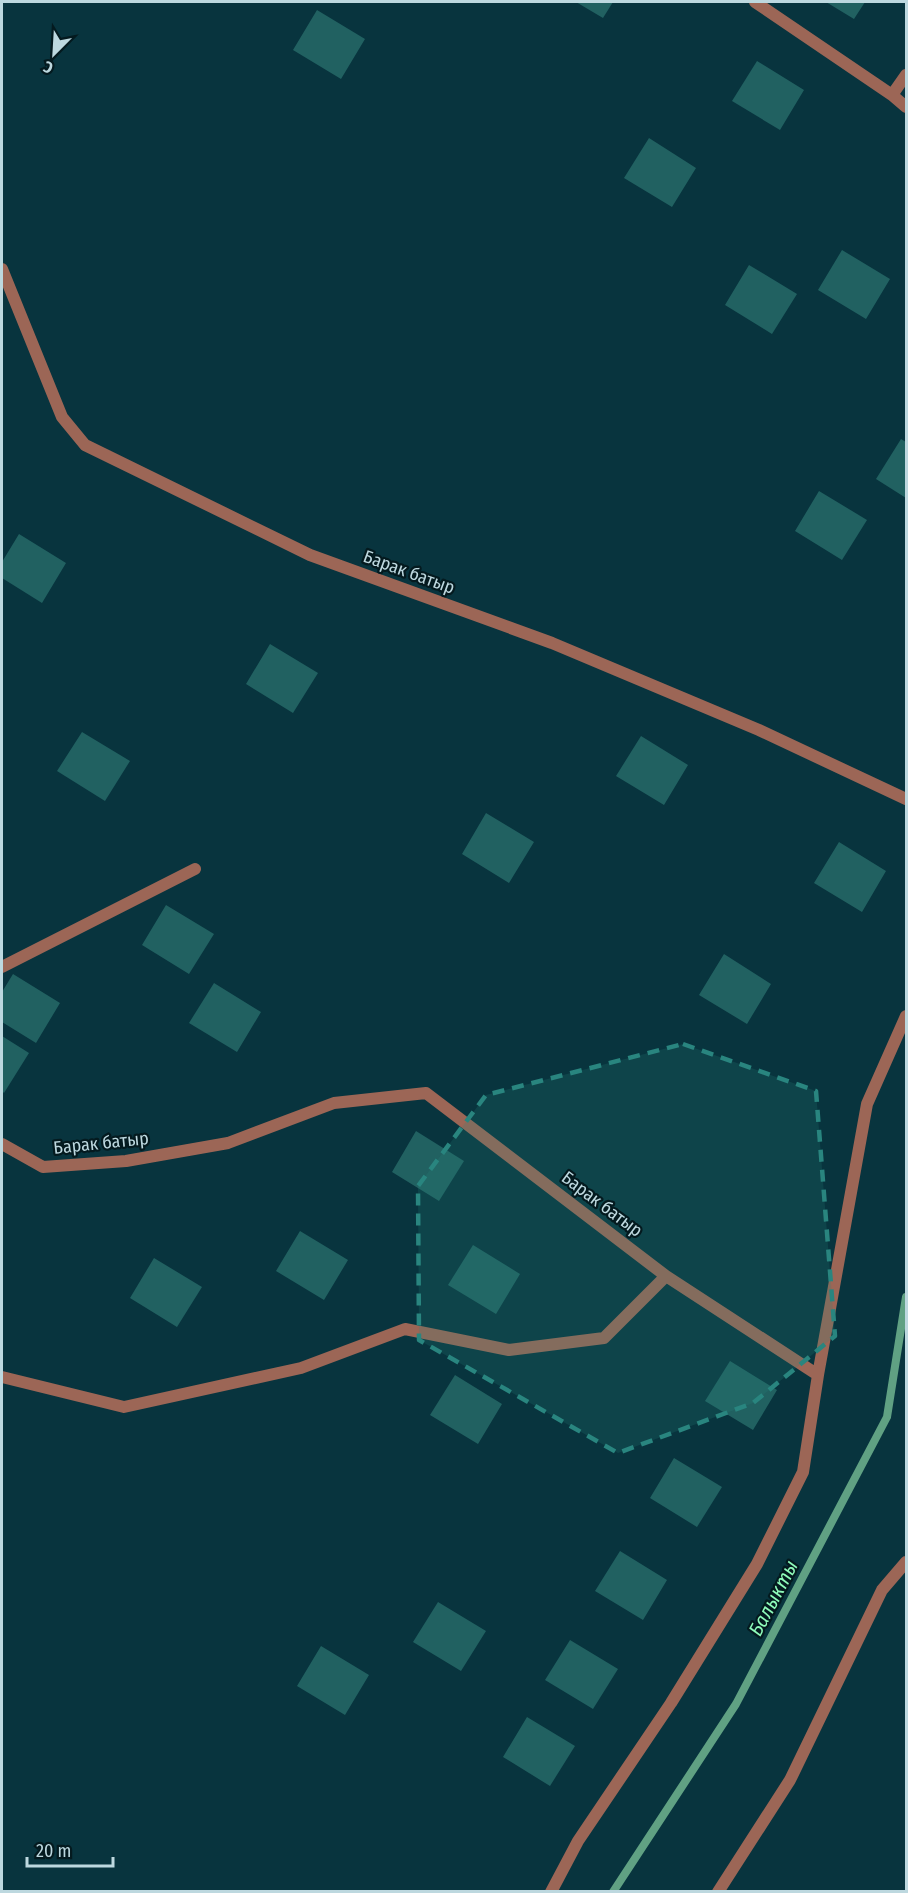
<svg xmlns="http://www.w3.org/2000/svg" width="908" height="1893" font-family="'Fira Sans Condensed',sans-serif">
	<rect width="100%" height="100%" fill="#08343e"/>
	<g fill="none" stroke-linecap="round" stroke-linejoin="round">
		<path stroke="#60a183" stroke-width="8" d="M 613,1892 L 736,1704 L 887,1417 L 906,1297"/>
	</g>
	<path fill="#216161" d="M 576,2 L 613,2 L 603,18 Z
		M 826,2 L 865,2 L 854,19 Z
		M 317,10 L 365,39 L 341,79 L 293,50 Z
		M 757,61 L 804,90 L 780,130 L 732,101 Z
		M 649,138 L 696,168 L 672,207 L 624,178 Z
		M 842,250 L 890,279 L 866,319 L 818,290 Z
		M 749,265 L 797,294 L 772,334 L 725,305 Z
		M 901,439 L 906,442 L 906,498 L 876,479 Z
		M 819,491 L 867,520 L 842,560 L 795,531 Z
		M 19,534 L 66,563 L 42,603 L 2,578 L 2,562 Z
		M 270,644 L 318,673 L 293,713 L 246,684 Z
		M 82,732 L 130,761 L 105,801 L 57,771 Z
		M 641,736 L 688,765 L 664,805 L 616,776 Z
		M 486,813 L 534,842 L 509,883 L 462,854 Z
		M 839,842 L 886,871 L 862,912 L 814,883 Z
		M 166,905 L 214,934 L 189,974 L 142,945 Z
		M 724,954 L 771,984 L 747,1024 L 699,995 Z
		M 13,974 L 60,1003 L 36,1043 L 2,1022 L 2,992 Z
		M 214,983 L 261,1012 L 237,1052 L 189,1023 Z
		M 2,1036 L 29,1053 L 4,1093 L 2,1091 Z
		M 416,1131 L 464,1161 L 439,1201 L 392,1172 Z
		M 300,1231 L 348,1260 L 324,1300 L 276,1271 Z
		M 473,1245 L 520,1274 L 496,1314 L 448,1285 Z
		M 154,1258 L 202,1287 L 177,1327 L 130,1298 Z
		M 730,1361 L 777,1390 L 753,1430 L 705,1401 Z
		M 455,1375 L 502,1404 L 478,1444 L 430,1415 Z
		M 674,1458 L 722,1487 L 697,1527 L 650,1498 Z
		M 620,1551 L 667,1580 L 643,1620 L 595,1591 Z
		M 438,1602 L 486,1631 L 461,1671 L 413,1642 Z
		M 570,1640 L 618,1669 L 593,1709 L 545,1680 Z
		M 321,1646 L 369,1675 L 345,1715 L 297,1686 Z
		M 527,1717 L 575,1746 L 550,1786 L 503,1757 Z"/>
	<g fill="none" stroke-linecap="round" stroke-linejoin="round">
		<path stroke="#9c6656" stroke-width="12" d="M 718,1892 L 790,1780 L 882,1590 L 906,1562"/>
		<path stroke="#9c6656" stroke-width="12" d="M 755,2 L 892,95 L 906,107
			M 892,95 L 906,75
			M 2,269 L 62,417 L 85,445 L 310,555 L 552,643 L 759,730 L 906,799
			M 2,967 L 195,869
			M 2,1144 L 43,1167 L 126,1161 L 228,1143 L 334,1103 L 426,1093 L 666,1276 L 818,1375 L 867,1104 L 906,1016
			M 2,1377 L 124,1407 L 301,1368 L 405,1329 L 509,1350 L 604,1338 L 666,1276
			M 551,1892 L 578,1841 L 671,1703 L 757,1564 L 803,1472 L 818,1375"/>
	</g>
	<path fill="#29857f" fill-opacity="0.2" stroke="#29857f" stroke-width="4.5" stroke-dasharray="12 8" stroke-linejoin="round" d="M 683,1044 L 816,1091 L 835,1336 L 753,1403 L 618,1453 L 419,1340 L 418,1186 L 486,1095 Z"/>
	<g text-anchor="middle" stroke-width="4.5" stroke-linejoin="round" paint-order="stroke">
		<g font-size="18" fill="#bdd8df" stroke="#041a1f">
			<text transform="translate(409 572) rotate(20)" y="6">Барак батыр</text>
			<text transform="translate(101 1143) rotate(-6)" y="6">Барак батыр</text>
			<text transform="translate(602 1204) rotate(37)" y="6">Барак батыр</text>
		</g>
		<g font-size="20" font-style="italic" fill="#8efbba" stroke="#041a1f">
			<text transform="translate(773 1598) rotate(-62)" y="7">Балыкты</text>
		</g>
	</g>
	<rect width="908" height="1893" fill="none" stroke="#bdd8df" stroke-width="6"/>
	<g transform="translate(54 54) rotate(204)" stroke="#041a1f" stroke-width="4.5" paint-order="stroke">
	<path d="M0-4.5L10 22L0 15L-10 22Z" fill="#bdd8df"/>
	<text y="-9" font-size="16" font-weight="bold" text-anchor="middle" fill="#bdd8df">С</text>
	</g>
	<path d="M27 1857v9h86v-9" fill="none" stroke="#bdd8df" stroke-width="3"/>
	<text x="36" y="1857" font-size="18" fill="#bdd8df" stroke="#041a1f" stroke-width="4.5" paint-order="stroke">20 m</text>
</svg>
